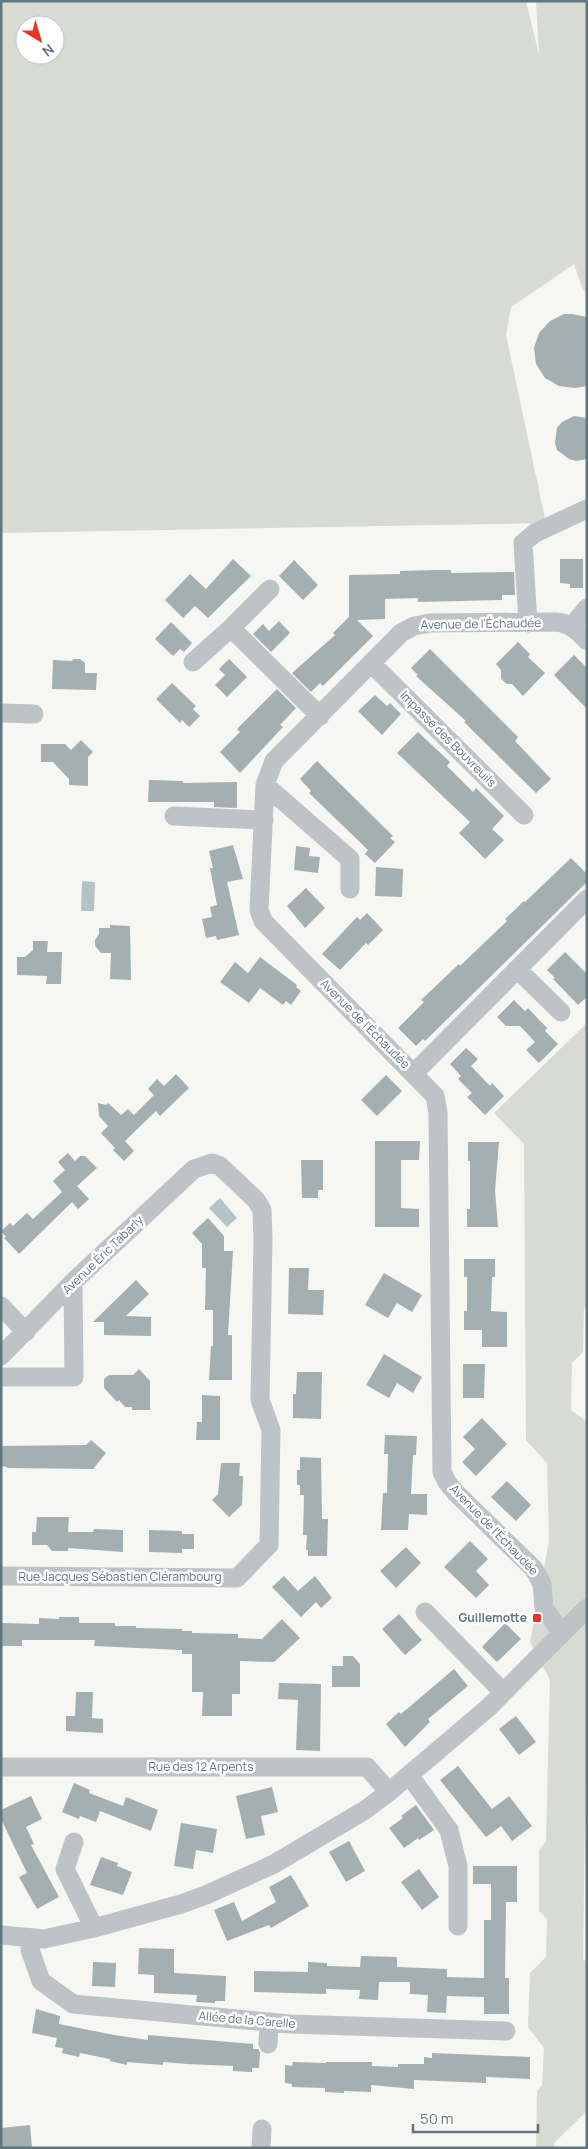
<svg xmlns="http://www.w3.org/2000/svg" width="588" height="2149" font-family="Manrope,sans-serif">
	<rect width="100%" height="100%" fill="#f6f6f3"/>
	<path fill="#d7dbd2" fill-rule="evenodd" d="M 1,1 L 526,1 L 539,55 L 536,1 L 587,1 L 587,291 L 583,290 L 574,264 L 511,307 L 506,335 L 546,523 L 1,533 ZM 25,25 L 55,25 L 55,55 L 25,55 Z
		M 587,1023 L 587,1307 L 584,1309 L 583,1352 L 572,1363 L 571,1410 L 587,1422 L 587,1685 L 583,1959 L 587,1963 L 587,2111 L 554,2143 L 554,2148 L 536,2148 L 537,2091 L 542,2085 L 544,2048 L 528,2027 L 530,1973 L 546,1957 L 547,1919 L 539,1911 L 539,1850 L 546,1841 L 550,1680 L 530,1642 L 549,1541 L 547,1463 L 526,1440 L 524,1144 L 494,1113 Z"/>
	<path fill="#b4c4c6" d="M 82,881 L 95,882 L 94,911 L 81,911 Z
		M 220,1198 L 237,1218 L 227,1227 L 209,1208 Z"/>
	<path fill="#a4afb2" d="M 564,314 L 572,314 L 587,317 L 587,386 L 575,388 L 559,386 L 545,378 L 536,364 L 534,348 L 539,333 L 550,321 Z
		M 574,416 L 587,418 L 587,459 L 576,461 L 569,459 L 557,450 L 555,443 L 557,428 L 562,422 Z
		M 233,559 L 251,576 L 208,618 L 195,606 L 183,618 L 165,600 L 190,574 L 206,589 Z
		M 560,559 L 583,559 L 583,588 L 570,588 L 570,584 L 560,583 Z
		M 294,560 L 318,585 L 303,600 L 279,576 Z
		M 434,570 L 451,570 L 451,573 L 514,572 L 515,595 L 502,595 L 502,600 L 418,602 L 418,598 L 385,599 L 385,619 L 357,620 L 373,636 L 323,686 L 320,683 L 311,692 L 292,673 L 335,635 L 333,633 L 349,617 L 349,575 L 400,574 L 400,571 Z
		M 279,621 L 290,633 L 271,652 L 253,634 L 263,624 L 269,631 Z
		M 171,622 L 192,643 L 184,652 L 180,649 L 173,656 L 155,639 Z
		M 518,642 L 530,654 L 528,657 L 545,673 L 523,696 L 512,684 L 507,684 L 501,679 L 501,670 L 496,664 Z
		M 430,649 L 518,737 L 515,741 L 551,779 L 536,793 L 464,722 L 466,721 L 416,676 L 418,675 L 411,668 Z
		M 574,655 L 587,668 L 587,709 L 554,675 Z
		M 74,659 L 80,659 L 85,663 L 85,673 L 97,673 L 96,690 L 52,689 L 53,660 L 71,661 Z
		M 229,659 L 247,677 L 227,697 L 215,685 L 225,675 L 219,669 Z
		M 172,683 L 196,706 L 193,709 L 200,716 L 189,727 L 182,720 L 180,723 L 156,699 Z
		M 277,689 L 296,708 L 280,725 L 283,727 L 240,773 L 220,752 L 240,732 L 237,729 Z
		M 375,695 L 387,706 L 390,703 L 401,714 L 382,735 L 358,711 Z
		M 418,732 L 450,762 L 447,766 L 473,792 L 476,788 L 504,816 L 492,829 L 504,840 L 485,859 L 459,833 L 470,822 L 397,753 Z
		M 81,740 L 93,752 L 88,757 L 88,786 L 69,785 L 69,779 L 53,762 L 41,762 L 41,744 L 65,744 L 71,750 Z
		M 317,761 L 393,836 L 390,838 L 395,842 L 375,863 L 365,854 L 368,850 L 309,793 L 311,791 L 300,779 Z
		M 149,780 L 183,781 L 183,783 L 237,782 L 237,808 L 214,807 L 214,802 L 148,802 Z
		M 233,845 L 243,879 L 227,882 L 239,935 L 217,940 L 216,936 L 206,938 L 202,919 L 212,917 L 210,907 L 217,905 L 210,868 L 213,868 L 209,851 Z
		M 296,846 L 310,848 L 309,856 L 320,857 L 318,873 L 294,870 Z
		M 571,858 L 587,874 L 587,882 L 425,1041 L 423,1039 L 416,1046 L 398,1028 L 424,1002 L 421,1000 L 459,964 L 460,966 L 507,921 L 505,919 L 524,901 L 525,902 Z
		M 376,867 L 403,869 L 402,897 L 375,896 Z
		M 306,888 L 325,908 L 305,928 L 287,906 Z
		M 367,913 L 383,930 L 368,945 L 366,943 L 340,970 L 322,954 L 357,917 L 360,920 Z
		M 110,925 L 130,926 L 131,980 L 110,979 L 111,953 L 101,953 L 95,946 L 95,940 L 99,934 L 99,928 L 110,928 Z
		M 33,941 L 48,941 L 47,952 L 62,952 L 61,984 L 46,984 L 47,976 L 17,975 L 17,957 L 25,957 L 33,950 Z
		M 565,952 L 587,974 L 587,997 L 578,1005 L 553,979 L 555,978 L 547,970 Z
		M 260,957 L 297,985 L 296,987 L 301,991 L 291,1005 L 286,1001 L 283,1005 L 260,988 L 249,1003 L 220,982 L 235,962 L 248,973 Z
		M 514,1000 L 525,1011 L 528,1008 L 547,1028 L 545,1031 L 558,1044 L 539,1063 L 526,1050 L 535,1042 L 520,1026 L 506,1026 L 497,1017 Z
		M 466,1048 L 478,1059 L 471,1066 L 490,1086 L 492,1083 L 504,1096 L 485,1115 L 467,1097 L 472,1093 L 458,1079 L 461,1076 L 450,1064 Z
		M 176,1074 L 189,1088 L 160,1116 L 156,1111 L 125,1141 L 134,1151 L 124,1161 L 113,1150 L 115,1148 L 101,1133 L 108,1126 L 99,1116 L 98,1103 L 106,1105 L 108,1103 L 121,1115 L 128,1109 L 134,1115 L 154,1095 L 148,1089 L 157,1079 L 164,1086 Z
		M 386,1075 L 402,1091 L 377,1116 L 361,1100 Z
		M 375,1141 L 420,1141 L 419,1160 L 401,1160 L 401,1208 L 419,1209 L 419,1227 L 375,1227 Z
		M 468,1142 L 499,1142 L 495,1191 L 498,1227 L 467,1227 L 467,1209 L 470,1209 L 470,1161 L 468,1161 Z
		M 68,1153 L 75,1161 L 80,1156 L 85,1156 L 97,1168 L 77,1186 L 89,1199 L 78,1209 L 72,1202 L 19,1254 L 4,1238 L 6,1237 L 1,1231 L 10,1223 L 13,1226 L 27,1213 L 33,1219 L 62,1192 L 53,1181 L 65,1170 L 58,1162 Z
		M 301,1160 L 323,1160 L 323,1190 L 318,1190 L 318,1198 L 302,1198 Z
		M 208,1218 L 224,1236 L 224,1251 L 233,1251 L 228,1335 L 232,1335 L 232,1380 L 209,1380 L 211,1346 L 213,1346 L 213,1310 L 205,1310 L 206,1268 L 202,1268 L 202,1244 L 192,1233 Z
		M 464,1259 L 495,1259 L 495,1277 L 492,1277 L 491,1311 L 507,1312 L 507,1347 L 482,1347 L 482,1330 L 464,1330 L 464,1311 L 467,1311 L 467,1277 L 464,1277 Z
		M 289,1268 L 309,1268 L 308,1290 L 324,1290 L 323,1315 L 288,1314 Z
		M 384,1273 L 422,1295 L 412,1312 L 397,1303 L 388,1318 L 365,1305 Z
		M 136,1280 L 149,1294 L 126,1316 L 151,1317 L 151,1336 L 104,1335 L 104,1322 L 93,1322 Z
		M 384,1354 L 422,1377 L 413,1393 L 397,1383 L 389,1398 L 366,1385 Z
		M 463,1364 L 485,1364 L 484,1398 L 463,1398 Z
		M 139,1369 L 150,1381 L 150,1410 L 132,1410 L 132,1407 L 125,1407 L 119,1400 L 117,1402 L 104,1388 L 104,1379 L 109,1375 L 133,1375 Z
		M 297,1372 L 322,1372 L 321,1419 L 293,1418 L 293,1394 L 296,1394 Z
		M 202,1395 L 220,1396 L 220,1440 L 196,1440 L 197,1422 L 202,1422 Z
		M 482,1418 L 507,1444 L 476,1476 L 462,1462 L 475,1449 L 463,1437 Z
		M 385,1435 L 417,1436 L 416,1455 L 413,1455 L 411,1494 L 427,1494 L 427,1515 L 409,1514 L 408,1530 L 381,1530 L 383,1493 L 387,1493 L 388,1454 L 384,1454 Z
		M 91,1440 L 106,1453 L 93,1469 L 7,1468 L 7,1467 L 1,1466 L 1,1446 L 86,1445 Z
		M 300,1457 L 321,1458 L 322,1519 L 328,1519 L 327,1556 L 308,1556 L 308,1550 L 306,1550 L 307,1535 L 303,1535 L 304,1495 L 300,1495 L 300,1485 L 297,1485 L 297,1470 L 300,1470 Z
		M 221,1463 L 240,1463 L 239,1476 L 243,1476 L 242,1505 L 229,1517 L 212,1500 L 218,1494 Z
		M 507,1481 L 531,1505 L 516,1521 L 491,1497 Z
		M 37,1517 L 69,1517 L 68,1532 L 93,1532 L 94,1529 L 123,1530 L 123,1552 L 68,1548 L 68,1551 L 52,1551 L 47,1545 L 32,1545 L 32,1532 L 36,1532 Z
		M 149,1530 L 182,1531 L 182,1534 L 194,1534 L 194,1549 L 182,1549 L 182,1553 L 149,1552 Z
		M 470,1541 L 488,1559 L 476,1571 L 489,1585 L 476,1598 L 444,1567 Z
		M 406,1547 L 421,1563 L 396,1588 L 380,1571 Z
		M 284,1576 L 298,1591 L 315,1576 L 332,1598 L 321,1608 L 316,1602 L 301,1617 L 272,1587 Z
		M 399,1614 L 422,1640 L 405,1655 L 382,1629 Z
		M 59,1617 L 79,1617 L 79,1623 L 115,1623 L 115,1626 L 136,1626 L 136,1628 L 182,1629 L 182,1631 L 192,1631 L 192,1633 L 238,1634 L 238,1638 L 262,1639 L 282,1619 L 300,1638 L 274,1662 L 240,1661 L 240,1694 L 232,1694 L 232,1716 L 202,1716 L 203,1692 L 192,1692 L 192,1654 L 182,1654 L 182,1650 L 94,1646 L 95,1640 L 22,1640 L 22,1646 L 1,1646 L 2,1623 L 39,1624 L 39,1618 L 59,1619 Z
		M 505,1623 L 521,1639 L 497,1662 L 482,1647 Z
		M 343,1656 L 353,1656 L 360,1664 L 360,1687 L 332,1687 L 332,1666 L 343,1666 Z
		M 454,1669 L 468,1686 L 428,1719 L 430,1722 L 405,1747 L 386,1724 L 399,1712 L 401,1714 Z
		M 279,1683 L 321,1684 L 320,1751 L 296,1750 L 298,1700 L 278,1699 Z
		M 76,1692 L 93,1692 L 92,1718 L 103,1719 L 103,1733 L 66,1731 L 66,1716 L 75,1716 Z
		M 516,1716 L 536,1742 L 519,1755 L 499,1729 Z
		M 458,1766 L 492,1809 L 509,1796 L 532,1826 L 512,1841 L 501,1826 L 486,1837 L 440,1780 Z
		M 74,1783 L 90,1790 L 89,1793 L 123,1806 L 126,1797 L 158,1810 L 151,1831 L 100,1811 L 96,1822 L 80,1816 L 79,1819 L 62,1812 Z
		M 272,1787 L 278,1812 L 261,1816 L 265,1835 L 246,1839 L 236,1796 Z
		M 31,1796 L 42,1819 L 26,1827 L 34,1844 L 31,1845 L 59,1897 L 37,1909 L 19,1877 L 27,1873 L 1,1819 L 1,1810 Z
		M 416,1805 L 434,1830 L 419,1840 L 418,1838 L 404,1848 L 389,1828 L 403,1818 L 401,1816 Z
		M 181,1823 L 217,1829 L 213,1853 L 196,1850 L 193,1869 L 174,1866 Z
		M 349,1841 L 365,1871 L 346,1882 L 329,1852 Z
		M 101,1857 L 118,1863 L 117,1866 L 132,1872 L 123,1895 L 90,1885 Z
		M 473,1866 L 517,1866 L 517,1902 L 506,1902 L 505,1978 L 509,1978 L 509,2014 L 484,2014 L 484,1997 L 447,1996 L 446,2013 L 427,2012 L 428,1995 L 410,1994 L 410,1982 L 379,1982 L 378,2000 L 359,1999 L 360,1990 L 326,1989 L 326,1994 L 254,1992 L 254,1971 L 308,1972 L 308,1962 L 327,1963 L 327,1966 L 360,1967 L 361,1956 L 397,1957 L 397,1967 L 447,1969 L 447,1977 L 484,1978 L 484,1920 L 491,1920 L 491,1884 L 473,1884 Z
		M 419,1869 L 439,1897 L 422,1910 L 401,1882 Z
		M 291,1875 L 309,1906 L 271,1928 L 269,1925 L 227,1941 L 214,1910 L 234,1902 L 242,1921 L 276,1902 L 269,1887 Z
		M 139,1948 L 174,1949 L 174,1973 L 226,1976 L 225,2001 L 215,2001 L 215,2003 L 196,2002 L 197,1995 L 154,1993 L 154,1975 L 138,1974 Z
		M 93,1962 L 116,1963 L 115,1987 L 92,1986 Z
		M 36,2009 L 60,2016 L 59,2024 L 114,2035 L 148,2040 L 148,2035 L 253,2044 L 253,2049 L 258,2049 L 260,2052 L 259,2068 L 252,2068 L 252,2072 L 233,2071 L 233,2066 L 187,2064 L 163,2062 L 163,2065 L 127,2062 L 127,2065 L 110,2061 L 110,2059 L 80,2053 L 79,2057 L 62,2053 L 63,2048 L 55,2047 L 57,2038 L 32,2033 Z
		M 432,2053 L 530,2057 L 530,2079 L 486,2077 L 486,2083 L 414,2080 L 414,2089 L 371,2085 L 371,2092 L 344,2091 L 344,2093 L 325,2092 L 325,2088 L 292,2087 L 292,2084 L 285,2083 L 285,2065 L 292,2066 L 293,2062 L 326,2063 L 326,2062 L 372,2062 L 372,2066 L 398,2067 L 398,2064 L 424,2064 L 424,2057 L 432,2058 Z
		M 30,2125 L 32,2148 L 2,2148 L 1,2128 Z"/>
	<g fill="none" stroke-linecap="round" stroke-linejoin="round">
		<path stroke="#bdc3c6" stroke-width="19" d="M 528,623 L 523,543 L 535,533 L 587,509
			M 572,626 L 587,608
			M 231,628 L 320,716
			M 193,662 L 231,628 L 270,589
			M 372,664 L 524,815
			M 1,713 L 34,714
			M 265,785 L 350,859 L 350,889
			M 174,816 L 264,820
			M 517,969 L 561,1012
			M 414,1073 L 587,899
			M 1,1306 L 26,1332
			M 1,1356 L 73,1282 L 194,1169 L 212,1163 L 220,1166 L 256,1200 L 262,1210 L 263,1240 L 260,1400 L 271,1430 L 269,1545 L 237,1578 L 1,1576
			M 1,1377 L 74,1377 L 73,1282
			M 425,1612 L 503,1692
			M 562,1633 L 544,1608 L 542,1584 L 534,1569 L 456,1493 L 447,1482 L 442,1472 L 438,1113 L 435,1096 L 263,921 L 259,910 L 265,785 L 274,761 L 401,633 L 414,626 L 430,623 L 556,622 C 569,623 578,631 587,641
			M 1,1767 L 367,1767 L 389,1792
			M 409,1775 L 449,1830 L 458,1866 L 458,1926
			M 74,1842 L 65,1869 L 94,1928
			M 1,1935 L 44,1939 L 94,1928 L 181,1904 L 206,1895 L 274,1864 L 365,1810 L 389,1792 L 489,1707 L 587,1608
			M 30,1938 L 30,1950 L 41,1981 L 73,2004 L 290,2024 L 506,2031
			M 268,2044 L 269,2022
			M 261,2148 L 262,2129"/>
	</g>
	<rect fill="#e53624" stroke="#fff" stroke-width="2" x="532" y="1613" width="10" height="10" rx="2.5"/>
	<g text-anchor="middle" stroke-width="5" stroke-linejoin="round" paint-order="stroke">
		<g font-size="12" fill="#61767e" stroke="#fff">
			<text transform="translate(481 624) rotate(-1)" y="4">Avenue de l'Échaudée</text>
			<text transform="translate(448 739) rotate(45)" y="4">Impasse des Bouvreuils</text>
			<text transform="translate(365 1024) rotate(45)" y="4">Avenue de l'Échaudée</text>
			<text transform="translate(103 1255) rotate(-44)" y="4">Avenue Éric Tabarly</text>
			<text transform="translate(494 1530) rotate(46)" y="4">Avenue de l'Échaudée</text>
			<text x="120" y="1581">Rue Jacques Sébastien Clérambourg</text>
			<text x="201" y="1771">Rue des 12 Arpents</text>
			<text transform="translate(247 2020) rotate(5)" y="4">Allée de la Carelle</text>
		</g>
		<g font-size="12" font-weight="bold" fill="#61767e" stroke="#fff" text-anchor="end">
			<text x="527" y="1622">Guillemotte</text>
		</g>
	</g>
	<rect width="588" height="2149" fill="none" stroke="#61767e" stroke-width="5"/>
	<g transform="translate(40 40) rotate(142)"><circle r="24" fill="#ffffff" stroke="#c0c8cb"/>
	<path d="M0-4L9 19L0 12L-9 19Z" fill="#e53624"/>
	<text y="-8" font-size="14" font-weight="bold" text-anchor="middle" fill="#61767e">N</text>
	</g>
	<path d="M413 2124v8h125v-8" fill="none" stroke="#61767e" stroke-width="2.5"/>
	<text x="420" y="2124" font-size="15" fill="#61767e" stroke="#ffffff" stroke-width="4" paint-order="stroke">50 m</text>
</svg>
